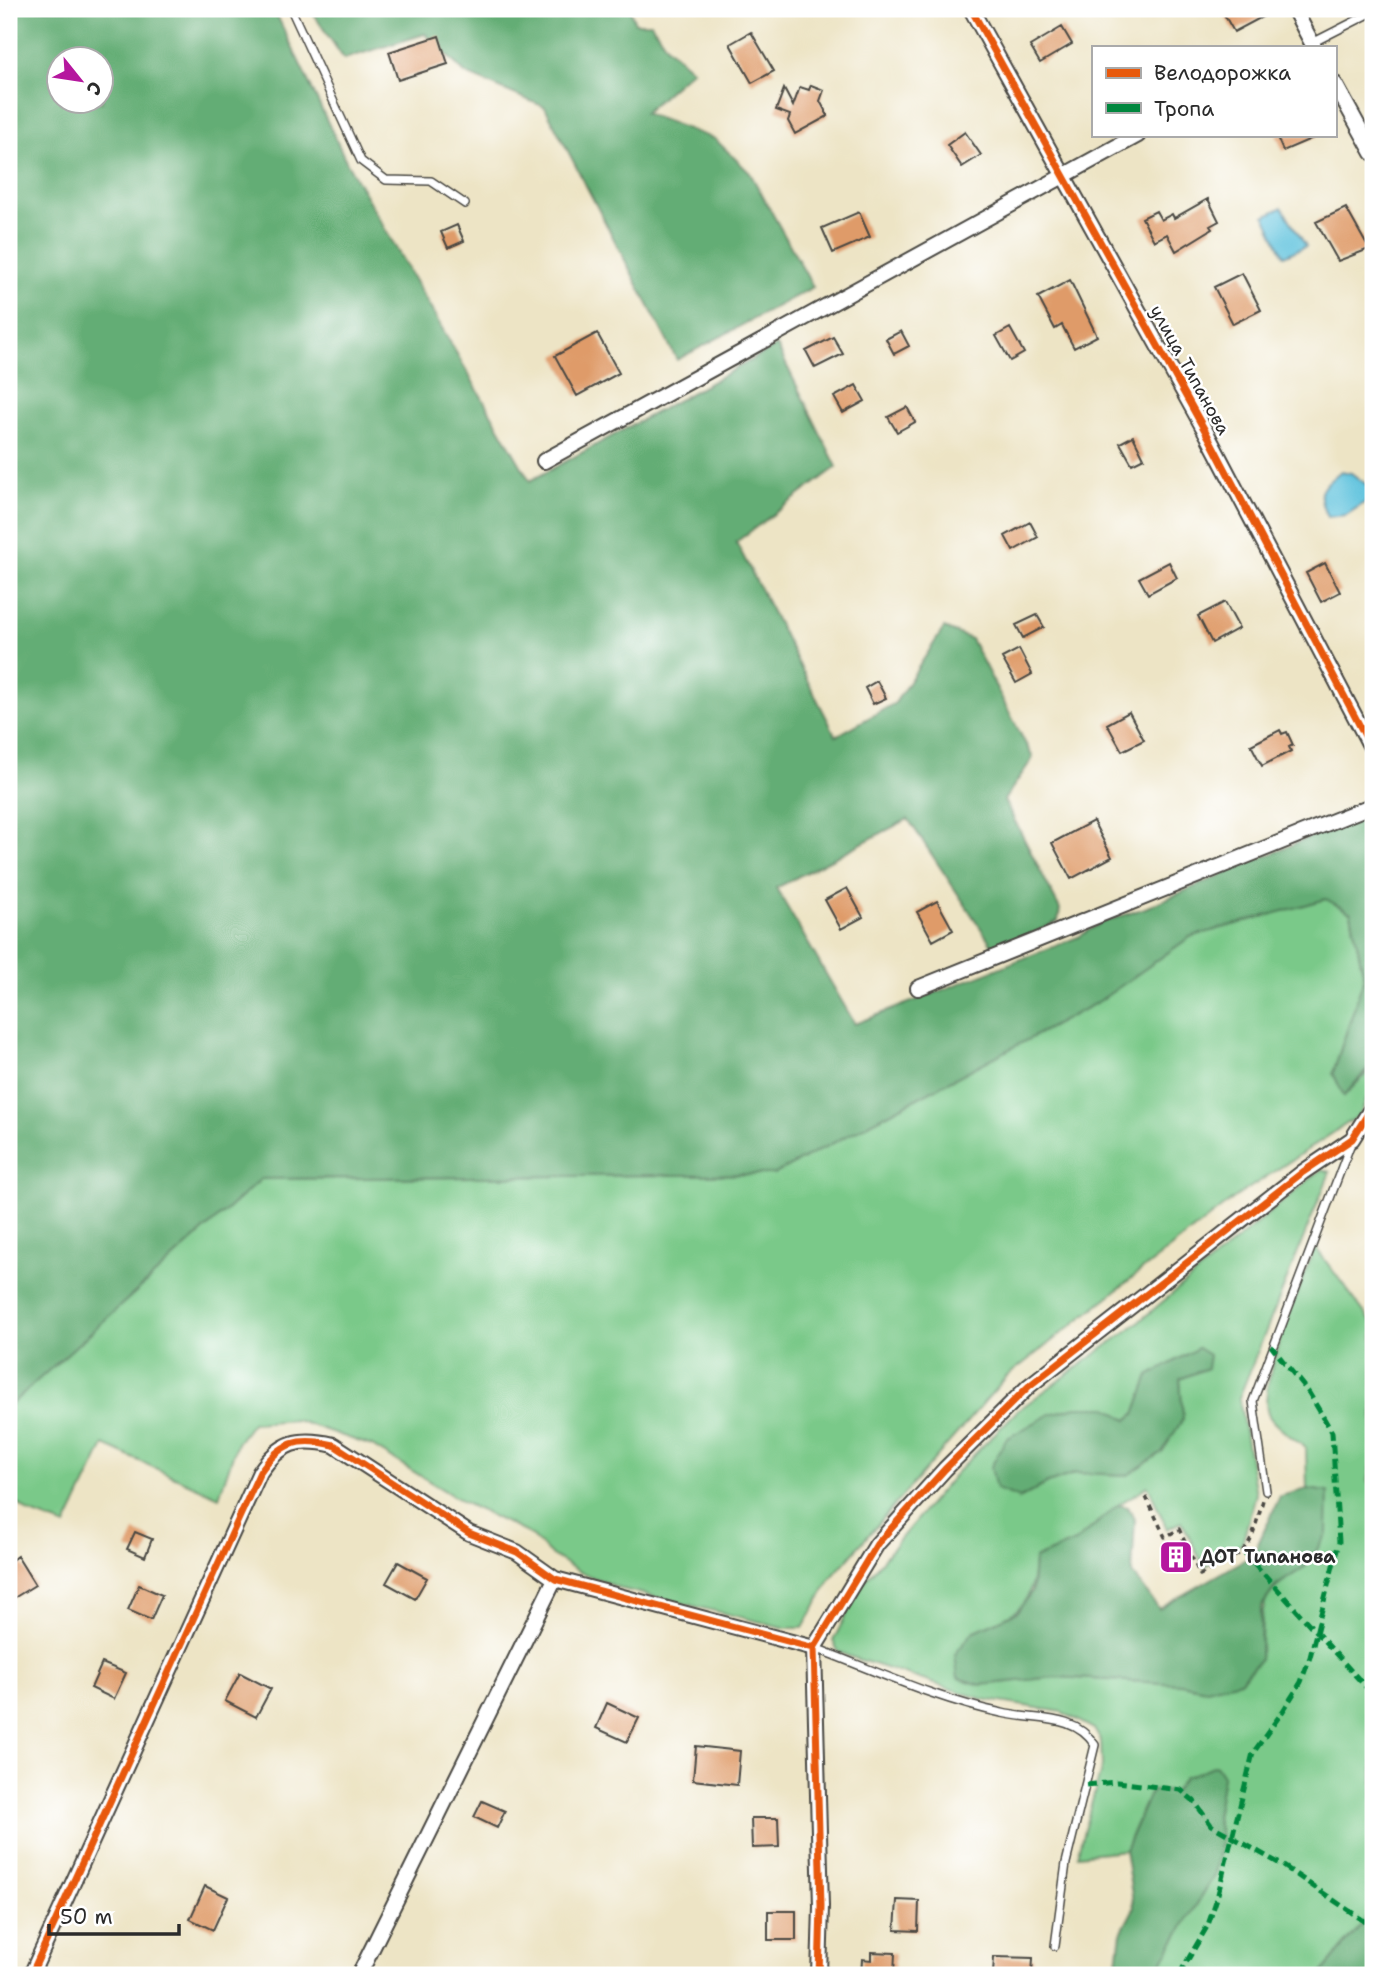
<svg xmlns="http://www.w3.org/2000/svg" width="1382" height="1984" font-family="'Shantell Sans',sans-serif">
	<rect width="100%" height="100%" fill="#fff"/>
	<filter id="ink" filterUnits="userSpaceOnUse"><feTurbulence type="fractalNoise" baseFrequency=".0143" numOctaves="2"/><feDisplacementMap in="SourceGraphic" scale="14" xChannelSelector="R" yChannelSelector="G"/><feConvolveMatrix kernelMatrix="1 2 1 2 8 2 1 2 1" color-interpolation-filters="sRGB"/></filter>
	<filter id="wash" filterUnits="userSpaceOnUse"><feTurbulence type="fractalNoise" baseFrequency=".00686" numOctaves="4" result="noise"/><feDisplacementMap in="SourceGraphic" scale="28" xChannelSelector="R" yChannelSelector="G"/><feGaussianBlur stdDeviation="1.57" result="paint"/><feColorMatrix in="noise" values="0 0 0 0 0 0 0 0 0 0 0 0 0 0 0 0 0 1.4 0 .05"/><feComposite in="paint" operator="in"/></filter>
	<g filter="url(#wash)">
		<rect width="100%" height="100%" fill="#ede4c5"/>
		<path fill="#7ac989" stroke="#527a5a" stroke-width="2" fill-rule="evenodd" d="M 1326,899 L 1351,913 L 1364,978 L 1333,1073 L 1344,1096 L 1371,1069 L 1373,1085 L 1360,1115 L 1234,1198 L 1006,1377 L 831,1578 L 803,1628 L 786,1628 L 622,1589 L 582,1573 L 550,1554 L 529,1534 L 463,1502 L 372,1446 L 296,1420 L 252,1423 L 237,1443 L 219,1497 L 104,1445 L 66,1526 L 28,1512 L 9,1495 L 9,1406 L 261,1179 L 775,1174 L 1098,1002 L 1190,937 Z
			M 1322,1169 L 1330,1172 L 1239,1398 L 1256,1494 L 1242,1543 L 1204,1567 L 1182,1522 L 1167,1529 L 1148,1486 L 1118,1505 L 1075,1542 L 1034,1559 C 1031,1613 1019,1611 973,1632 L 981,1685 L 1055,1677 L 1181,1684 L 1206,1689 L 1260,1660 C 1265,1602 1252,1601 1306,1566 L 1327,1492 L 1307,1489 L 1306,1448 C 1295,1439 1277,1429 1269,1416 C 1254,1390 1304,1278 1315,1247 L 1373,1324 L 1373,1457 L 1368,1482 L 1373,1486 L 1373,1911 L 1320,1975 L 1154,1975 L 1215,1874 L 1221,1838 L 1216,1817 L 1223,1776 L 1185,1777 L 1174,1791 L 1150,1791 L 1125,1850 L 1077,1855 L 1102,1766 L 1101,1741 L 1094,1729 L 1062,1712 L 982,1699 L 848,1656 L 838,1651 L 833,1641 L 861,1585 L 956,1473 L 1017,1411 L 1130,1329 ZM 1198,1348 L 1206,1368 L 1180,1379 L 1183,1419 L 1128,1475 L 1076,1473 L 1048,1483 L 1020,1498 L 1076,1407 L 1106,1407 L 1127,1420 L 1135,1414 L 1149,1376 Z"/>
		<path fill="#63ad75" stroke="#476c50" stroke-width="2" fill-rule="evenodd" d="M 9,9 L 274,9 L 347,163 L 530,481 L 777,346 L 837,467 L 736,542 L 836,736 L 895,703 L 944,628 L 971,639 L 1033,758 L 1004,800 L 1060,909 L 1058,921 L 996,951 L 908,819 L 776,888 L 855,1024 L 1078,937 L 1101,923 L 1145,908 L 1373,810 L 1373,1063 L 1344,1096 L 1333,1073 L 1364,978 L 1351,913 L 1326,899 L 1190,937 L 1098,1002 L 775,1174 L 261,1179 L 9,1406 ZM 60,60 L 102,60 L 102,102 L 60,102 Z
			M 310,9 L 630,9 L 635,23 L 651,23 L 667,47 L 692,70 L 644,113 L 715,139 L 750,173 L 813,287 L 677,360 L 545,107 L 466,74 L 425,34 L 344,59 Z
			M 1198,1348 L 1209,1355 L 1207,1368 L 1180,1379 L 1183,1419 L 1162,1452 L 1128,1475 L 1076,1473 L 1048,1483 L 1020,1498 L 996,1489 L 991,1467 L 1006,1439 L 1050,1414 L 1076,1407 L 1106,1407 L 1128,1420 L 1135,1414 L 1149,1376 Z
			M 1307,1489 L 1328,1492 L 1327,1534 L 1306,1566 L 1276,1586 L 1261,1607 L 1260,1660 L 1240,1681 L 1206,1689 L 1181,1684 L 1055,1677 L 981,1685 L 958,1678 L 955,1654 L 973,1632 L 1017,1612 L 1032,1591 L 1034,1559 L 1075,1542 L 1118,1505 L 1128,1507 L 1135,1519 L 1132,1573 L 1159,1609 L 1253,1555 L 1280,1496 Z
			M 1216,1765 L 1223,1776 L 1216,1817 L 1221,1838 L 1215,1874 L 1154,1975 L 1115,1975 L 1121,1933 L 1134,1908 L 1125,1850 L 1151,1791 L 1174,1791 L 1185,1777 Z
			M 1373,1911 L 1373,1975 L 1320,1975 Z"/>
		<path fill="#5fc2dd" stroke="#457684" stroke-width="2" d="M 1282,207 L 1306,246 L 1284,256 L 1265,216 Z
			M 1341,471 L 1351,473 L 1371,488 L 1372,498 L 1346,515 L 1327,517 C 1315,490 1320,489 1341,471 Z"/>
		<g id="blocks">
			<path fill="#df9b69" d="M 1221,9 L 1277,9 L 1234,32 Z
				M 1062,27 L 1072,44 L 1040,63 L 1030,46 Z
				M 751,32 L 774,71 L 752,83 L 730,44 Z
				M 439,36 L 448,64 L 398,80 L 389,52 Z
				M 811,85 L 824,90 L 820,101 L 828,116 L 795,134 L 788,121 L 790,115 L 776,110 L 784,89 L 793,106 L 800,87 L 809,90 Z
				M 965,132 L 981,155 L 962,167 L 947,145 Z
				M 1276,135 L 1320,135 L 1283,151 Z
				M 1208,199 L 1219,221 L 1210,226 L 1212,229 L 1176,251 L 1167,234 L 1154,241 L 1142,218 L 1156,211 L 1161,220 L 1172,214 L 1174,218 Z
				M 1346,208 L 1369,249 L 1338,261 L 1316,222 Z
				M 859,212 L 870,237 L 833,253 L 822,228 Z
				M 457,225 L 464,241 L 448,248 L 441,232 Z
				M 1242,273 L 1261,310 L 1233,324 L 1214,287 Z
				M 1070,280 L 1097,336 L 1074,348 L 1062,325 L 1055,329 L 1038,297 Z
				M 1010,328 L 1024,353 L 1010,361 L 996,336 Z
				M 901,331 L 909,346 L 894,354 L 886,339 Z
				M 597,333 L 619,373 L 577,396 L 555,356 Z
				M 833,337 L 843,354 L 815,368 L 806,351 Z
				M 856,385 L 865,401 L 843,413 L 834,397 Z
				M 907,407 L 915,422 L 897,432 L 888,417 Z
				M 1133,436 L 1144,458 L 1132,464 L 1120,443 Z
				M 1030,522 L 1038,537 L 1013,551 L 1005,536 Z
				M 1169,562 L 1177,578 L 1148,594 L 1139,578 Z
				M 1325,563 L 1340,592 L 1321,602 L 1306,573 Z
				M 1225,602 L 1239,628 L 1212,643 L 1198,616 Z
				M 1037,615 L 1044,627 L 1023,638 L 1016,625 Z
				M 1019,649 L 1032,674 L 1016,683 L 1002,658 Z
				M 877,681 L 886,698 L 873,704 L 865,688 Z
				M 1129,712 L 1144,740 L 1122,751 L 1107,724 Z
				M 1280,730 L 1282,734 L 1287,732 L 1293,745 L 1289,747 L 1291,751 L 1262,766 L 1251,745 Z
				M 1093,821 L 1112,857 L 1071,879 L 1052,843 Z
				M 847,888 L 863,917 L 841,929 L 825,900 Z
				M 937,901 L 953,930 L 933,941 L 917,912 Z
				M 135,1532 L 152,1539 L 145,1557 L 127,1549 Z
				M 17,1556 L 35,1585 L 14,1598 L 9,1590 L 9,1562 Z
				M 398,1562 L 427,1578 L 415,1599 L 386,1583 Z
				M 139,1585 L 162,1595 L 151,1620 L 128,1610 Z
				M 102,1663 L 126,1673 L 114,1699 L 91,1688 Z
				M 240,1673 L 271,1689 L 256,1717 L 225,1701 Z
				M 607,1703 L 639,1718 L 627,1742 L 596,1728 Z
				M 696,1746 L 740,1751 L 737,1785 L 693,1780 Z
				M 482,1801 L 505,1811 L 497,1828 L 474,1817 Z
				M 751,1818 L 778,1818 L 779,1847 L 752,1848 Z
				M 205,1886 L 228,1897 L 213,1930 L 190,1919 Z
				M 897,1900 L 919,1901 L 918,1931 L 895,1930 Z
				M 768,1911 L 796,1911 L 796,1940 L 768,1940 Z
				M 871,1952 L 895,1953 L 894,1975 L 861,1975 L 862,1959 L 871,1960 Z
				M 994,1957 L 1033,1958 L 1032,1975 L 993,1975 Z"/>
		</g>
	</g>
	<g filter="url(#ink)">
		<use href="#blocks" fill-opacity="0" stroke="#484742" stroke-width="2"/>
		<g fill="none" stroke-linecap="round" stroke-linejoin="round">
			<g stroke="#484742" stroke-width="10">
				<path id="service" d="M 291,9 L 361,161 L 386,180 L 431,181 L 465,204
					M 1312,43 L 1373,12
					M 1266,1491 L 1253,1401 L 1351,1143
					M 815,1648 C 876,1671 938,1700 1002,1713 C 1036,1721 1074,1713 1095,1745 L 1066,1863 L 1055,1946"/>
			</g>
			<g stroke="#484742" stroke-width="18">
				<path id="minor" d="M 971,9 L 1208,436 L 1373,751
					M 1294,9 L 1314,47
					M 1335,84 L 1373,153
					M 544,461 L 1138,135
					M 918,988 L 1373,805
					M 31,1975 L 260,1472 C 281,1441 299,1437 334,1445 L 469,1533 L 517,1552 L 555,1579 L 814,1648
					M 359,1975 L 555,1579
					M 819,1975 L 821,1906 L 814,1648 L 877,1544 L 945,1469 L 1029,1386 L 1303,1172 L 1352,1139 L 1373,1106"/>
			</g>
			<path stroke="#484742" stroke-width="3.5" stroke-dasharray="5 5" stroke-linecap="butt" d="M 1146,1497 L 1165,1537 L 1179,1529 L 1200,1575 C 1251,1548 1247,1556 1263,1500"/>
			<use href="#service" stroke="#fff" stroke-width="7"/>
			<use href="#minor" stroke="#fff" stroke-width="14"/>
			<path stroke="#00873e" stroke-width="5" stroke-dasharray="10 5" stroke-linecap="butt" d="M 1244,1552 L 1373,1695
				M 1086,1785 L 1117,1782 L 1181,1790 L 1194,1801 L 1211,1825 L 1282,1865 L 1373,1927
				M 1179,1975 L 1208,1925 L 1217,1898 L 1253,1753 L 1283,1711 L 1301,1682 L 1310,1657 L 1339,1542 L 1332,1432 L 1309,1393 L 1271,1346"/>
			<g stroke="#fff" stroke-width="11">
				<path id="cycleway" d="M 971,9 L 1208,436 L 1373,751
					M 31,1975 L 260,1472 C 281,1441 299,1437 334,1445 L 469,1533 L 517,1552 L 555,1579 L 814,1648
					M 819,1975 L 821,1906 L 814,1648 L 877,1544 L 945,1469 L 1029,1386 L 1303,1172 L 1352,1139 L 1373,1106"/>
			</g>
			<use href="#cycleway" stroke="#e8590c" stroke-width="7"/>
		</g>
	</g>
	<defs>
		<g id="building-square" transform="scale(1.75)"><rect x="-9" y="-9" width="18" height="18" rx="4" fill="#b5179e" stroke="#fff"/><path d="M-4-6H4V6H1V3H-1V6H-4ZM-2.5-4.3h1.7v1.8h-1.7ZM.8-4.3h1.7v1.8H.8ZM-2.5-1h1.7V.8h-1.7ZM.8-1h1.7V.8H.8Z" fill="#fff"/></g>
	</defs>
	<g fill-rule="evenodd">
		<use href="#building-square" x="1176" y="1557"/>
	</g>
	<g text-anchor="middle" stroke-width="5" stroke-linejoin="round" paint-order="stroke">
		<g font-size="18" fill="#2b2b2b" stroke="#fff">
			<text transform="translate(1190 370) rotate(61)" y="6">улица Типанова</text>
		</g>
		<g font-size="18" font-weight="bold" fill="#2b2b2b" stroke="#fff" text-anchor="start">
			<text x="1200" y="1563">ДОТ Типанова</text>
		</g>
	</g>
	<rect width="1382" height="1984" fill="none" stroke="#fff" stroke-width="35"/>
	<rect x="1092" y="46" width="245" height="91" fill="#ffffff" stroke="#aaaaaa" stroke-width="2"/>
	<rect x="1106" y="68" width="35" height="10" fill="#e8590c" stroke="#aaaaaa" stroke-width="2"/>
	<text x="1154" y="80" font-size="21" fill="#2b2b2b">Велодорожка</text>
	<rect x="1106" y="103" width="35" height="10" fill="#00873e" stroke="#aaaaaa" stroke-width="2"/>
	<text x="1154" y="116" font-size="21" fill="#2b2b2b">Тропа</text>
	<g transform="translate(80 80) rotate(120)"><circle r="33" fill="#ffffff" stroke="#aaaaaa" stroke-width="2"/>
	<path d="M0-5L12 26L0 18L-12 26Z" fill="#b5179e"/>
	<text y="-10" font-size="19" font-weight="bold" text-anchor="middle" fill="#2b2b2b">С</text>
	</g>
	<path d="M49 1924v10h130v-10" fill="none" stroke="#2b2b2b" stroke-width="3.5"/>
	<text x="60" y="1924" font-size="21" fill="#2b2b2b" stroke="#ffffff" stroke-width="5" paint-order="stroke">50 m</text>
</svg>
